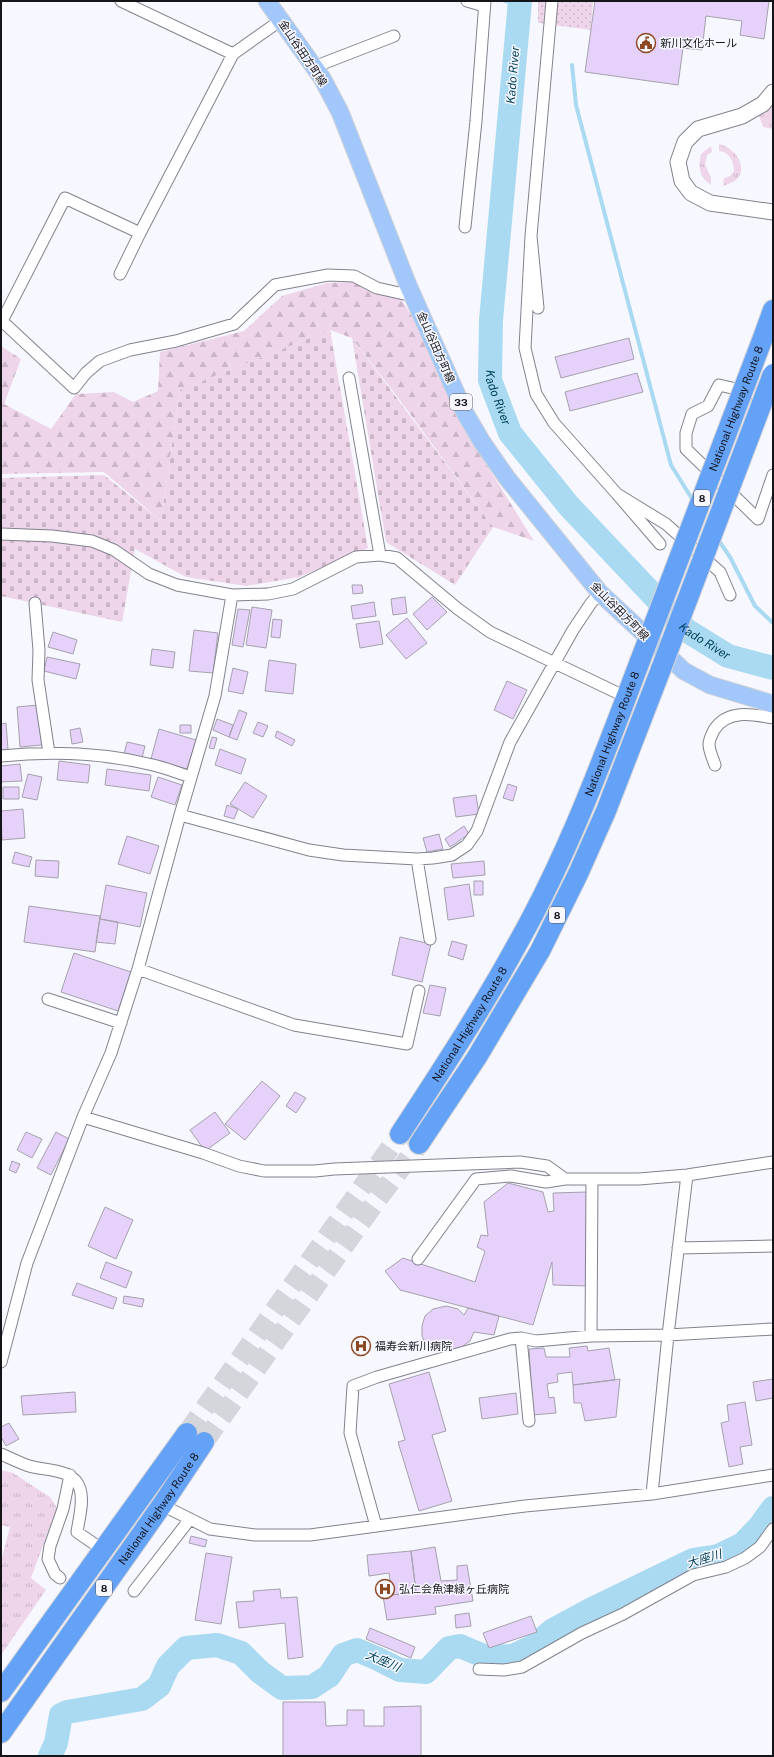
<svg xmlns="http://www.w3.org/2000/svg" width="774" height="1757" font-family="'Public Sans','Noto Sans JP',sans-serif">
	<defs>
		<pattern id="grass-tufts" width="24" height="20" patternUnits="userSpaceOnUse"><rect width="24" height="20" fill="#eed5ea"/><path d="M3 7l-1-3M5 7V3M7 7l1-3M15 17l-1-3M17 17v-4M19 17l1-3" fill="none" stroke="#cbb6c8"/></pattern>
		<pattern id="forest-firs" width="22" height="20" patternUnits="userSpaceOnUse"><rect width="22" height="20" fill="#eed5ea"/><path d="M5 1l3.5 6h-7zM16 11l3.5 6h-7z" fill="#cbb6c8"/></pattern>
		<pattern id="cemetery-stones" width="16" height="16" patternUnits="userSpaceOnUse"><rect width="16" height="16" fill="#eed5ea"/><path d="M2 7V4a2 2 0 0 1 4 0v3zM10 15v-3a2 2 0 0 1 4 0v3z" fill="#cbb6c8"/></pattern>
		<pattern id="park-dots" width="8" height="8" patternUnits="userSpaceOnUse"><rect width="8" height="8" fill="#eed5ea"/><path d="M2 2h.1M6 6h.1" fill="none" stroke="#cbb6c8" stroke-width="1.8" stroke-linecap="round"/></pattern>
	</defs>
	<rect width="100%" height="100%" fill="#f7f8ff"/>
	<path fill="url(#grass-tufts)" d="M 773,103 L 773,129 L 763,127 L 759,116 Z
		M 719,144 C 733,147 749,165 737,179 C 733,183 727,184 723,186 L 724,178 L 730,176 L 734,171 C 734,162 730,152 719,151 Z
		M 711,146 L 712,152 L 707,155 L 705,164 L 711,178 L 711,185 C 699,177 698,168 701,154 Z
		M 1,1470 L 13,1473 L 50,1497 L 57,1508 L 31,1578 L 46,1590 L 1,1655 L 1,1561 L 10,1527 L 1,1525 Z"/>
	<path fill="url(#forest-firs)" d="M 357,282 L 401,299 L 424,334 L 460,422 L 534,541 L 493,527 L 402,403 L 352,338 L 330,330 L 180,390 L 161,521 L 104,472 L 1,474 L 1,346 L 21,359 L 4,404 L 51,429 L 76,394 L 114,392 L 133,402 L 158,391 L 160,352 L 244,331 L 282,296 L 327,283 Z"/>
	<path fill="url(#cemetery-stones)" d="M 330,330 L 368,548 L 299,577 L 246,586 L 186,577 L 135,549 L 122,622 L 1,596 L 1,478 L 104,475 L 161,521 L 180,390 Z
		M 352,338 L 493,527 L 455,585 L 386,542 Z"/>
	<path fill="url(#park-dots)" d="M 538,1 L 593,1 L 591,30 L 538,23 Z"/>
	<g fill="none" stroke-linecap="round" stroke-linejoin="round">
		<path stroke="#aad9f2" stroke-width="4" d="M 505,1 L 519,4
			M 572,65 L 576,105 L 671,465 L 694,502
			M 717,538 L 730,557 L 755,606 L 773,623"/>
		<g stroke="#aad9f2" stroke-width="24">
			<path id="s1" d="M 520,1 L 491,320 L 490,380 L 510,433 L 569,506 L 686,630 L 728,656 L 773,668"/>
			<path d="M 50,1756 L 56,1743 L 61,1715 L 67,1712 L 142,1699 L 159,1686 L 168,1666 L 186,1648 L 217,1645 L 241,1653 L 260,1672 L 282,1688 L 312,1687 L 329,1676 L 343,1655 L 357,1650 L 376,1658 L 400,1670 L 426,1672 L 449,1648 L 460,1646 L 486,1657 L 513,1656 L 534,1646 L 553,1630 L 590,1610 L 693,1560 L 718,1556 L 743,1544 L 760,1526 L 773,1508"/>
		</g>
	</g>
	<path fill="#e5d1fa" stroke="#a6a1ac" d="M 595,1 L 769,1 L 764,39 L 740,35 L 742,21 L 706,16 L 702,50 L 683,48 L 678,85 L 585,72 Z
		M 629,338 L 634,359 L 561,378 L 555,357 Z
		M 637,373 L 643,392 L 570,411 L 565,392 Z
		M 352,585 L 362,585 L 363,593 L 353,594 Z
		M 405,597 L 407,613 L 393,615 L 391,599 Z
		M 432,597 L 447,612 L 427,630 L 413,614 Z
		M 374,602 L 376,616 L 353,619 L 351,606 Z
		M 252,607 L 272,610 L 266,648 L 246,645 Z
		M 238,609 L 250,610 L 243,647 L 232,645 Z
		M 407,618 L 427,643 L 406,659 L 386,635 Z
		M 273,619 L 282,620 L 280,638 L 271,637 Z
		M 379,621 L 383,644 L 360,648 L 356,624 Z
		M 194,630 L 218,633 L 213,673 L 189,671 Z
		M 53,632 L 77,640 L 73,654 L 48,647 Z
		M 152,649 L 175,652 L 173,668 L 150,665 Z
		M 47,657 L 80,664 L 76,679 L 44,671 Z
		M 269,660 L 296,664 L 293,694 L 265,691 Z
		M 233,668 L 248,672 L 243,694 L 228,691 Z
		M 507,681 L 527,690 L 513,719 L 494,710 Z
		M 38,705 L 42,745 L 20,747 L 17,707 Z
		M 239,710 L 247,713 L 237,740 L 229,737 Z
		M 217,719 L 233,725 L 229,737 L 213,730 Z
		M 258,722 L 268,726 L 263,737 L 253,733 Z
		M 6,723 L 8,749 L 1,750 L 1,724 Z
		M 180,725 L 191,725 L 191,733 L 180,733 Z
		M 80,728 L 83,742 L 72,744 L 70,730 Z
		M 159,729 L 196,740 L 187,769 L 151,759 Z
		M 277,731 L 295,740 L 292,746 L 275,737 Z
		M 212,737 L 217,738 L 214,749 L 209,748 Z
		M 127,742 L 145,746 L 142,758 L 124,754 Z
		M 220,749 L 246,759 L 241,774 L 215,765 Z
		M 59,761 L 90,765 L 88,783 L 57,780 Z
		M 20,764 L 22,781 L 1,782 L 1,766 Z
		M 107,769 L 151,775 L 149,791 L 105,785 Z
		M 28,774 L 42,777 L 37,800 L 22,797 Z
		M 158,777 L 182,785 L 175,805 L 151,797 Z
		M 245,782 L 267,796 L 253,818 L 230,804 Z
		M 508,784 L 517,787 L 513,801 L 503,798 Z
		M 3,787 L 19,787 L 19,799 L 3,799 Z
		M 476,795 L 479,814 L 456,817 L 453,798 Z
		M 227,805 L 238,809 L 234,819 L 224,816 Z
		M 23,809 L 25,838 L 2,840 L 1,811 Z
		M 464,826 L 469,834 L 450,847 L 445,839 Z
		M 439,834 L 443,849 L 427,852 L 423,838 Z
		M 127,836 L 159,846 L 150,874 L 118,864 Z
		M 15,852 L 32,857 L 29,867 L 12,863 Z
		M 36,860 L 59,861 L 58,878 L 35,876 Z
		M 484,861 L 485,875 L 453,878 L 451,864 Z
		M 474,881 L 483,881 L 483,895 L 474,895 Z
		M 469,884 L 474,916 L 448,920 L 444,888 Z
		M 106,885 L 147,893 L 140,927 L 100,919 Z
		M 29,906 L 100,916 L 95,952 L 24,942 Z
		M 100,919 L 118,922 L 115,944 L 96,942 Z
		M 400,937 L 431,944 L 422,982 L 392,975 Z
		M 452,941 L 467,945 L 463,960 L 448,955 Z
		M 74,953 L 131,972 L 118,1011 L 61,992 Z
		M 430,985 L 446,988 L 440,1016 L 423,1013 Z
		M 262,1081 L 280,1096 L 245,1140 L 225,1124 Z
		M 295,1092 L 306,1098 L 296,1113 L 286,1106 Z
		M 215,1112 L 230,1133 L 205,1151 L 190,1130 Z
		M 26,1132 L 42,1139 L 32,1158 L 17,1150 Z
		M 56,1132 L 69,1139 L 51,1175 L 37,1168 Z
		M 12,1161 L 20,1164 L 16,1173 L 9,1170 Z
		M 508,1183 L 543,1192 L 548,1212 L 554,1211 L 553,1193 L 587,1192 L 587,1286 L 553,1285 L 552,1262 L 533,1325 L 400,1290 L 385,1271 L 403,1258 L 475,1282 L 485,1251 L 477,1247 L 481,1235 L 488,1236 L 484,1202 Z
		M 105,1207 L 133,1220 L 116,1259 L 88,1246 Z
		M 106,1262 L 132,1272 L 126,1288 L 100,1278 Z
		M 77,1283 L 117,1298 L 113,1309 L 72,1295 Z
		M 124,1296 L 144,1299 L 142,1307 L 123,1303 Z
		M 446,1306 L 458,1309 L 464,1315 L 468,1308 L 499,1316 L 494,1335 L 474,1332 L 470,1341 L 459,1349 L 446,1353 L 433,1350 L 425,1343 L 422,1336 L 422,1326 L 425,1316 L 433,1309 Z
		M 587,1346 L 588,1351 L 609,1348 L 615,1380 L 573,1385 L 572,1372 L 557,1374 L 558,1382 L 547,1384 L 549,1398 L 554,1397 L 556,1413 L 533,1415 L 529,1349 L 544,1348 L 546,1357 L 570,1357 L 569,1348 Z
		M 429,1372 L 446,1431 L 432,1435 L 452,1501 L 419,1511 L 398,1442 L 405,1440 L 389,1384 Z
		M 620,1379 L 616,1417 L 585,1421 L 581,1403 L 574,1403 L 573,1385 Z
		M 773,1379 L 773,1398 L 756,1401 L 753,1382 Z
		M 75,1392 L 76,1412 L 23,1415 L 21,1396 Z
		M 516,1393 L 518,1414 L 482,1419 L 479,1398 Z
		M 745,1402 L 752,1445 L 740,1447 L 743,1464 L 729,1467 L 721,1423 L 729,1421 L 727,1405 Z
		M 9,1423 L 19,1439 L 6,1446 L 1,1437 L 1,1427 Z
		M 191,1536 L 207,1540 L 205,1547 L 189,1543 Z
		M 435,1547 L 441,1581 L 457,1580 L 457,1566 L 467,1565 L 473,1601 L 435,1607 L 436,1614 L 387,1620 L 383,1596 L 416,1592 L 411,1551 Z
		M 411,1551 L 416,1592 L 392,1595 L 389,1573 L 369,1576 L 367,1555 Z
		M 206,1553 L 232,1557 L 221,1624 L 195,1620 Z
		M 280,1589 L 281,1598 L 297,1597 L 303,1657 L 288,1659 L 285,1623 L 239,1628 L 236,1602 L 254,1601 L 253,1591 Z
		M 469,1613 L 471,1626 L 456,1628 L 455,1615 Z
		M 531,1616 L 537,1632 L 489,1648 L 483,1633 Z
		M 370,1628 L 415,1647 L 411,1658 L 366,1639 Z
		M 283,1702 L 325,1702 L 326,1726 L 347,1725 L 347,1710 L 364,1710 L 364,1726 L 384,1726 L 384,1707 L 421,1706 L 421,1756 L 283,1756 Z"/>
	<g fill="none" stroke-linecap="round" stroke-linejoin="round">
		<path stroke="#d5d6dc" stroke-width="20" stroke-dasharray="20 10" stroke-linecap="butt" d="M 187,1433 L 400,1134
			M 204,1442 L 372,1207 L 419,1144"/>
		<g stroke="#81828d" stroke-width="13">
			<path id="street" d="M 121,1 L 233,54
				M 467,1 L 484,6
				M 314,67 L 394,36
				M 465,227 L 476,121 L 485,1
				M 140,233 L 233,54 L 281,20
				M 531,236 L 552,1
				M 120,274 L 140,233 L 65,198 L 2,321 L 74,388 L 86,373 L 100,361 L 130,350 L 176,341 L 234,324 L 275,285 L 328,275 L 354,276 L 377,288 L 413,296
				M 538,308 L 531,236 L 525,348 L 536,394 L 554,423 L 617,494
				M 349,378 L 380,555
				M 770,397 L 719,385 L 708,406 L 692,414 L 686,433 L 686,449 L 758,519 L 773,475
				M 1,534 L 52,536 L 92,541 L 114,550 L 149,574 L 177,585 L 232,595 L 268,594 L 293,589 L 356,557 L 380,555 L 397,558 L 458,609 L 490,632 L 626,697
				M 660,544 L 617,494 L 666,524 L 720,572 L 730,595
				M 35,603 L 39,650 L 38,680 L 49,753
				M 1,756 C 51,751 104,753 153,765 C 166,768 178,773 191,777
				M 715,765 C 713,759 709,751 709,744 C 709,740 712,734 714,730 C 727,709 752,714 773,718
				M 180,815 L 309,850 L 343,855 L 417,859 L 433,858 L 452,855 L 467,845 L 477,831 L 510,742 L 573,630 L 591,603 L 600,593
				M 417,859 L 430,939
				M 138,969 L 294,1025 L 407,1044 L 419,991
				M 48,999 L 121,1023
				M 83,1117 L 203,1153 L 239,1166 L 264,1171 L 315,1171 L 334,1169 L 520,1162 L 547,1166 L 565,1179 L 639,1179 L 687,1175 L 773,1162
				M 678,1248 L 773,1246
				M 418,1259 L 476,1179 L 511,1176 L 546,1182 L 565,1179
				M 591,1336 L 668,1335 L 773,1329
				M 521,1338 L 529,1421
				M 1,1362 L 27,1263 L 83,1117 L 111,1053 L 138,969 L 180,815 L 215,696 L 232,595
				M 1,1454 C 10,1458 20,1463 29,1466 C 46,1471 74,1468 80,1489 C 84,1501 79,1519 77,1532 L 103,1550
				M 652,1494 L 668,1335 L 687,1175
				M 162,1505 L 210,1529 L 255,1535 L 310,1535 L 525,1506 L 652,1494 L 773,1475
				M 376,1526 L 350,1433 L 353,1386 L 377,1377 L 510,1339 L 521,1338 L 536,1341 L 591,1336 L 592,1179
				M 60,1578 L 55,1574 L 48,1559 L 50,1546 L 63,1509 L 70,1475
				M 134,1591 L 190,1519
				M 479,1669 L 504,1670 L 522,1667 L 582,1633 L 623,1614 L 693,1575 L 726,1567 L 745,1558 L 760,1547 L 773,1529"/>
		</g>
		<g stroke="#81828d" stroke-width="17">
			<path id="secondary" d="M 773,92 L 763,104 L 742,116 L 698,129 L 685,142 L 678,162 L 682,181 L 691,193 L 710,203 L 773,212"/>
		</g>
		<g stroke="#d5d5d6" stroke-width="19">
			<path id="primary" d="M 267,1 L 322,78 L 340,112 L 408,285 L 465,413 L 482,442 L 507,478 L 600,593 L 684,671 L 710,685 L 773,704"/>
		</g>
		<g stroke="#d5d5d6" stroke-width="22">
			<g id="highway">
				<path d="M 764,335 L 773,310"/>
				<path id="s2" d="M 400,1134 C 442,1070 483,1007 519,941 C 569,852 604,756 640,661"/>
				<path d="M 419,1144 L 477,1057 L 540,951 L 578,874 L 606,811 L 661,669"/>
				<path d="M 1,1692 L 187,1433"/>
				<path id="s3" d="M 1,1733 L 162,1505 L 204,1442"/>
			</g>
		</g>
		<use href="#street" stroke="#fff" stroke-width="11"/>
		<use href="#secondary" stroke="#fff" stroke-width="15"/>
		<use href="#primary" stroke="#a2c7fa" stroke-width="17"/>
		<use href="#highway" stroke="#64a2f7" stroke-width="20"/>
		<g stroke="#d5d5d6" stroke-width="22" stroke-linecap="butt">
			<g id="highway-bridge">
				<path id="s4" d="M 640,661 L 764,335"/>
				<path d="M 661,669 L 773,374"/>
			</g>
		</g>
		<use href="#highway-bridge" stroke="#64a2f7" stroke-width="20"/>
	</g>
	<defs>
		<g id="civic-ring" transform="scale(1)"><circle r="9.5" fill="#f7f8ff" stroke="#8e4821" stroke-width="1.5"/><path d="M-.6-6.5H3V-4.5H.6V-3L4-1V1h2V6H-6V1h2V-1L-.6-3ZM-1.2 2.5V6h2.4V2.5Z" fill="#8e4821"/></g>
		<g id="hospital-ring" transform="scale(1)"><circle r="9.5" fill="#f7f8ff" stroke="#8e4821" stroke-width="1.5"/><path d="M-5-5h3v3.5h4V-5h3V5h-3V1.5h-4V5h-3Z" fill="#8e4821"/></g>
	</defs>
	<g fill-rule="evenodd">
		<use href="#civic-ring" x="646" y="43"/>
		<use href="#hospital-ring" x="361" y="1346"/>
		<use href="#hospital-ring" x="385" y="1589"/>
	</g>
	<g text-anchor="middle" stroke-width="3" stroke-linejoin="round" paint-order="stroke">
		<g fill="#f7f8ff" stroke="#59595e" stroke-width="1">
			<rect x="450" y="394" width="22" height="16" rx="3"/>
			<rect x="694" y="490" width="16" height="16" rx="3"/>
			<rect x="549" y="907" width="16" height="16" rx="3"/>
			<rect x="96" y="1580" width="16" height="16" rx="3"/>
		</g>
		<g font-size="10" font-weight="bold" fill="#151519">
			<text x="461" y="406">33</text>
			<text x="702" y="502">8</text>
			<text x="557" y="919">8</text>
			<text x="104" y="1592">8</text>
		</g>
		<g font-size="11" fill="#151519" stroke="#f7f8ff" text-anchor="start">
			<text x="660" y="47">新川文化ホール</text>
			<text x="375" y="1350">福寿会新川病院</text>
			<text x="399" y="1593">弘仁会魚津緑ヶ丘病院</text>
		</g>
		<g font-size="11" fill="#151519" stroke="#f7f8ff">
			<text transform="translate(303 53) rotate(56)" y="4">金山谷田方町線</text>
			<text transform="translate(436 347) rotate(66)" y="4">金山谷田方町線</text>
			<text dy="4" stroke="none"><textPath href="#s4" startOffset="270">National Highway Route 8</textPath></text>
			<text transform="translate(620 611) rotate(45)" y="4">金山谷田方町線</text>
			<text dy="4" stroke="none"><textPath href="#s2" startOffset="454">National Highway Route 8</textPath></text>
			<text dy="4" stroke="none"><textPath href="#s2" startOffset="130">National Highway Route 8</textPath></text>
			<text dy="4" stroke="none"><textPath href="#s3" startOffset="274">National Highway Route 8</textPath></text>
		</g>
		<g font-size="12" font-style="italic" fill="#00415a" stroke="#f7f8ff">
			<text transform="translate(513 75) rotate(-85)" y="4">Kado River</text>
			<text dy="4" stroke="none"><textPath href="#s1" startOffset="399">Kado River</textPath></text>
			<text dy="4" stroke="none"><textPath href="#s1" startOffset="723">Kado River</textPath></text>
			<text transform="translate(704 1559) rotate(-17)" y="4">大座川</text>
			<text transform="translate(383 1661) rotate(23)" y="4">大座川</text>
		</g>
	</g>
	<rect width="774" height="1757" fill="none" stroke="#151519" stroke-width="4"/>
</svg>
